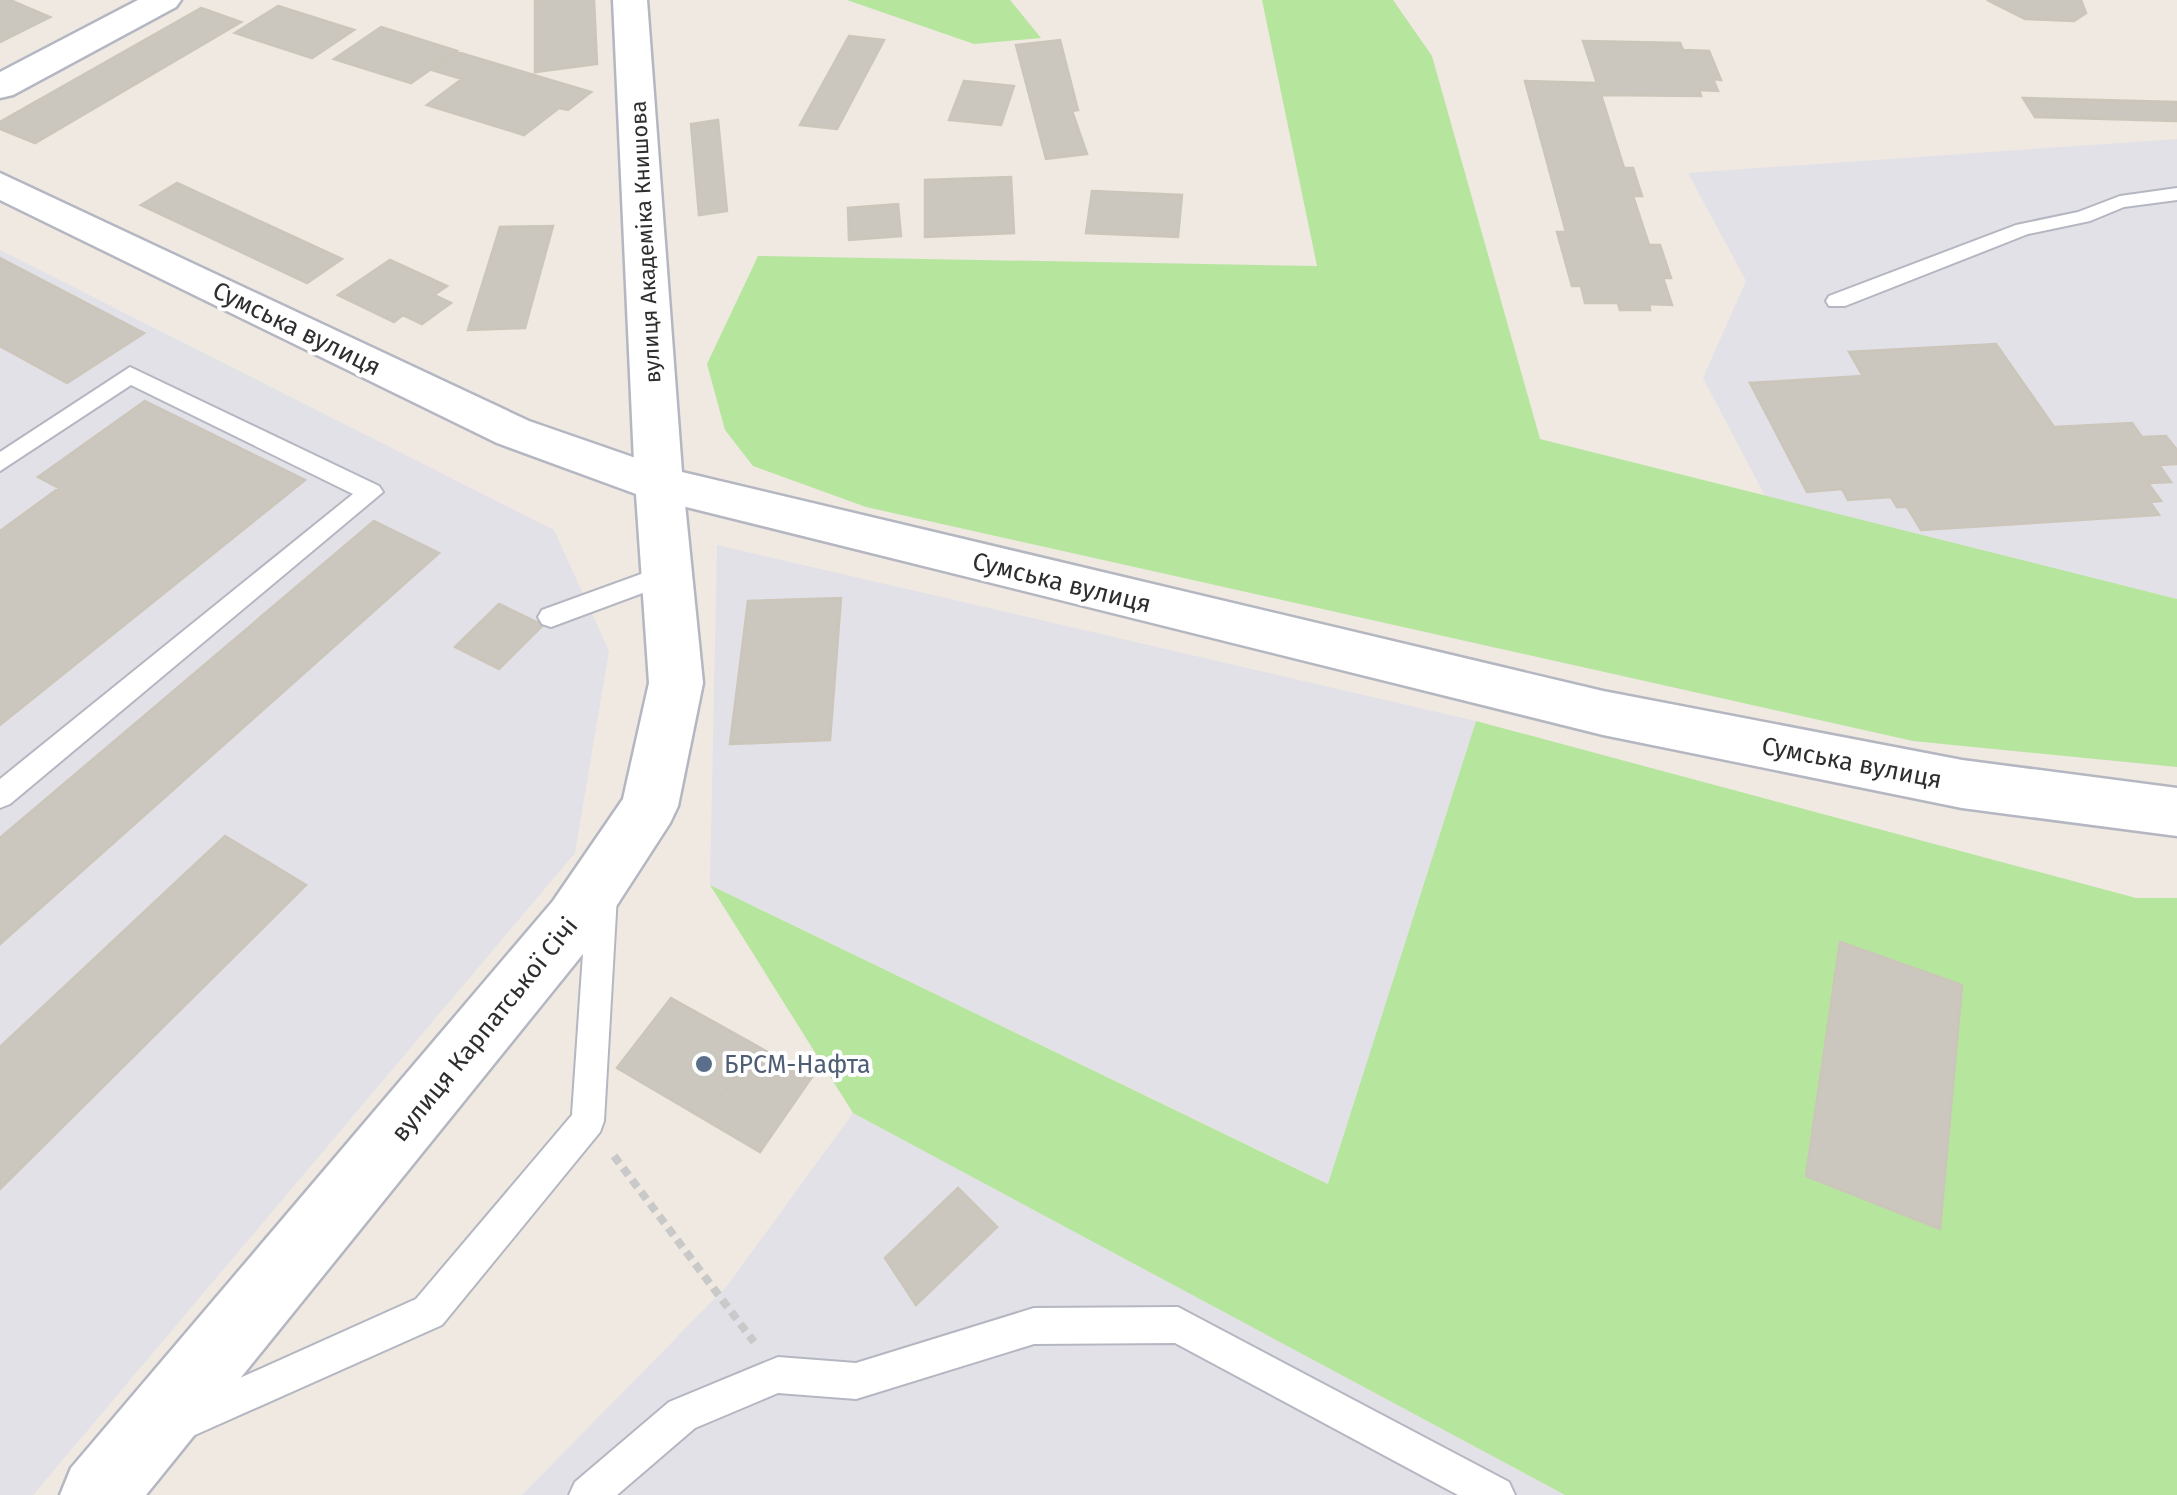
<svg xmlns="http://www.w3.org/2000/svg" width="2177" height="1495" font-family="'Fira Sans',sans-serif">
	<rect width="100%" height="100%" fill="#efe9e1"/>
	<path fill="#e3e1e8" d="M 2177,139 L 2177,599 L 1765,496 L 1703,378 L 1746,281 L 1688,173 Z
		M 0,250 L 554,530 L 609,651 L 575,853 L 33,1495 L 0,1495 Z
		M 717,545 L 1476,721 L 1329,1184 L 710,885 Z
		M 853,1113 L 1565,1495 L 522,1495 L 727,1286 Z"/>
	<path fill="#b6e59e" d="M 847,0 L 1010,0 L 1041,38 L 974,44 Z
		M 1262,0 L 1393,0 L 1432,56 L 1540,439 L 2177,599 L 2177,767 L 1913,741 L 866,507 L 753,466 L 725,430 L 707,364 L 758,256 L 1317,266 Z
		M 1476,721 L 2136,898 L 2177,898 L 2177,1495 L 1565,1495 L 853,1113 L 710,885 L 1328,1184 Z"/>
	<path fill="#cbc7bf" stroke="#cbc5ba" stroke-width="2.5" d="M 0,0 L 10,0 L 50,17 L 0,42 Z
		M 535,0 L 594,0 L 597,64 L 535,72 Z
		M 1987,0 L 2081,0 L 2086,13 L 2074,21 L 2025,19 Z
		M 278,6 L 354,30 L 312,58 L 235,33 Z
		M 201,8 L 241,22 L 35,143 L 0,129 L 0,122 Z
		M 381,27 L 457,51 L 411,83 L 334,59 Z
		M 849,36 L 884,40 L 837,129 L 800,125 Z
		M 1060,40 L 1078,110 L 1072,111 L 1087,154 L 1046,159 L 1016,45 Z
		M 1583,41 L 1680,43 L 1683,50 L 1709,51 L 1721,80 L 1713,79 L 1718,91 L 1699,90 L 1701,96 L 1601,95 L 1624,168 L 1633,168 L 1642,196 L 1633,196 L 1649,245 L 1660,245 L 1671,278 L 1663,278 L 1672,305 L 1649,304 L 1650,310 L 1620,310 L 1618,303 L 1585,303 L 1581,286 L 1572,286 L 1557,232 L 1566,232 L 1525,81 L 1597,83 Z
		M 457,52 L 591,92 L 568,110 L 559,108 L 524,135 L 427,105 L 462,79 L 432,70 Z
		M 964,81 L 1014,86 L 1001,125 L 949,120 Z
		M 2023,98 L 2177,102 L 2177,121 L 2035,117 Z
		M 718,120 L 727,211 L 699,215 L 691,124 Z
		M 1011,177 L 1014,233 L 925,237 L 925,180 Z
		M 177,183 L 342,259 L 307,283 L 141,205 Z
		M 1092,191 L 1182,195 L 1178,237 L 1086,233 Z
		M 898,204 L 901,236 L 849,240 L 848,208 Z
		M 553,226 L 525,328 L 468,330 L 500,227 Z
		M 0,258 L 144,333 L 67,383 L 0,346 Z
		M 390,260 L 447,286 L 434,295 L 451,303 L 422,324 L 403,315 L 394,322 L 338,295 Z
		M 1996,344 L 2054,427 L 2132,423 L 2142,437 L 2166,436 L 2177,450 L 2177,464 L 2159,465 L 2171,482 L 2148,483 L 2161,501 L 2150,502 L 2159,515 L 1921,530 L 1907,507 L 1897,507 L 1891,497 L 1848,500 L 1842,489 L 1807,492 L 1750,383 L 1863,376 L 1849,352 Z
		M 145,401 L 305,480 L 0,725 L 0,531 L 59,488 L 38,477 Z
		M 374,521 L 439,553 L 0,944 L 0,838 Z
		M 841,598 L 830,740 L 730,744 L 748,601 Z
		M 499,604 L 543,625 L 499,669 L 455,647 Z
		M 225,836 L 306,885 L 0,1189 L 0,1047 Z
		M 1840,942 L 1962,985 L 1940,1229 L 1806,1176 Z
		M 671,998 L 757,1046 L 704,1119 L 617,1068 Z
		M 757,1046 L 812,1077 L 760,1152 L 704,1119 Z
		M 958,1188 L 997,1227 L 916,1305 L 885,1258 Z"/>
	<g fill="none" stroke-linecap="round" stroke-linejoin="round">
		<g stroke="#b4b7c1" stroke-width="4">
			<path id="service" d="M 2177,188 L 2177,200 L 2124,207 L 2090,221 L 2028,234 L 1845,306 L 1829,306 L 1826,301 L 1829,296 L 2016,225 L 2078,212 L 2120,196 Z
				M 130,367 L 379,486 L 383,492 L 10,804 L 0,808 L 0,779 L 353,494 L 131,385 L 0,471 L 0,452 Z
				M 666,565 L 675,567 L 679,574 L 675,581 L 551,627 L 542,624 L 538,617 L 542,610 Z
				M 602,882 L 612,886 L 617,895 L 604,1121 L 600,1132 L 442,1325 L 186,1439 L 173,1434 L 168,1421 L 173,1408 L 416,1299 L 572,1115 L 587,895 L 592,886 Z
				M 1178,1307 L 1509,1482 L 1515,1495 L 1458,1495 L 1175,1343 L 1034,1344 L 856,1399 L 778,1393 L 695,1428 L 617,1495 L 569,1495 L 575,1482 L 669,1402 L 778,1357 L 856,1363 L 1034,1308 Z"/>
		</g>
		<g stroke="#b4b7c1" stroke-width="5">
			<path id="minor" d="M 0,173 L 529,421 L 676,472 L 683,484 L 703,683 L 678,806 L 670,823 L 595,939 L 146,1495 L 60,1495 L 71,1468 L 553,901 L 623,799 L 649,683 L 636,494 L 497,443 L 0,200 Z"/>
		</g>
		<g stroke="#b4b7c1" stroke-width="5">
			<path id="tertiary" d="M 138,0 L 181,0 L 176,7 L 13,95 L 0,98 L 0,72 Z
				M 613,0 L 647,0 L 682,472 L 1603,691 L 1962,760 L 2177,788 L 2177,836 L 1962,808 L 1603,735 L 642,496 L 635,484 Z"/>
		</g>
		<path stroke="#c9c9c9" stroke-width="8" stroke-dasharray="9 6" stroke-linecap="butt" d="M 614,1156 L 754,1342"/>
		<use href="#service" fill="#fff" fill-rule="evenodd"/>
		<use href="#minor" fill="#fff" fill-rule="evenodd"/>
		<use href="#tertiary" fill="#fff" fill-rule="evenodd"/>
	</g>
	<circle fill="#5c6f8a" stroke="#fff" stroke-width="4" cx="704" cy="1064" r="10"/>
	<g text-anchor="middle" stroke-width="8" stroke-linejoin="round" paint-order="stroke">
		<g font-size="22" fill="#2e2e2e" stroke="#fff">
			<text transform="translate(645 242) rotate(-93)" y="8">вулиця Академіка Книшова</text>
		</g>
		<g font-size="25" fill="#2e2e2e" stroke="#fff">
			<text transform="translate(297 328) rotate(26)" y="9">Сумська вулиця</text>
			<text transform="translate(1062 582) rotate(14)" y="9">Сумська вулиця</text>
			<text transform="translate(1852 762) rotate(11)" y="9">Сумська вулиця</text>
			<text transform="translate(484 1029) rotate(-51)" y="9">вулиця Карпатської Січі</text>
		</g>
		<g font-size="25" fill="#4e5e75" stroke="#fff" text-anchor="start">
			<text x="724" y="1073">БРСМ-Нафта</text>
		</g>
	</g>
</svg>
